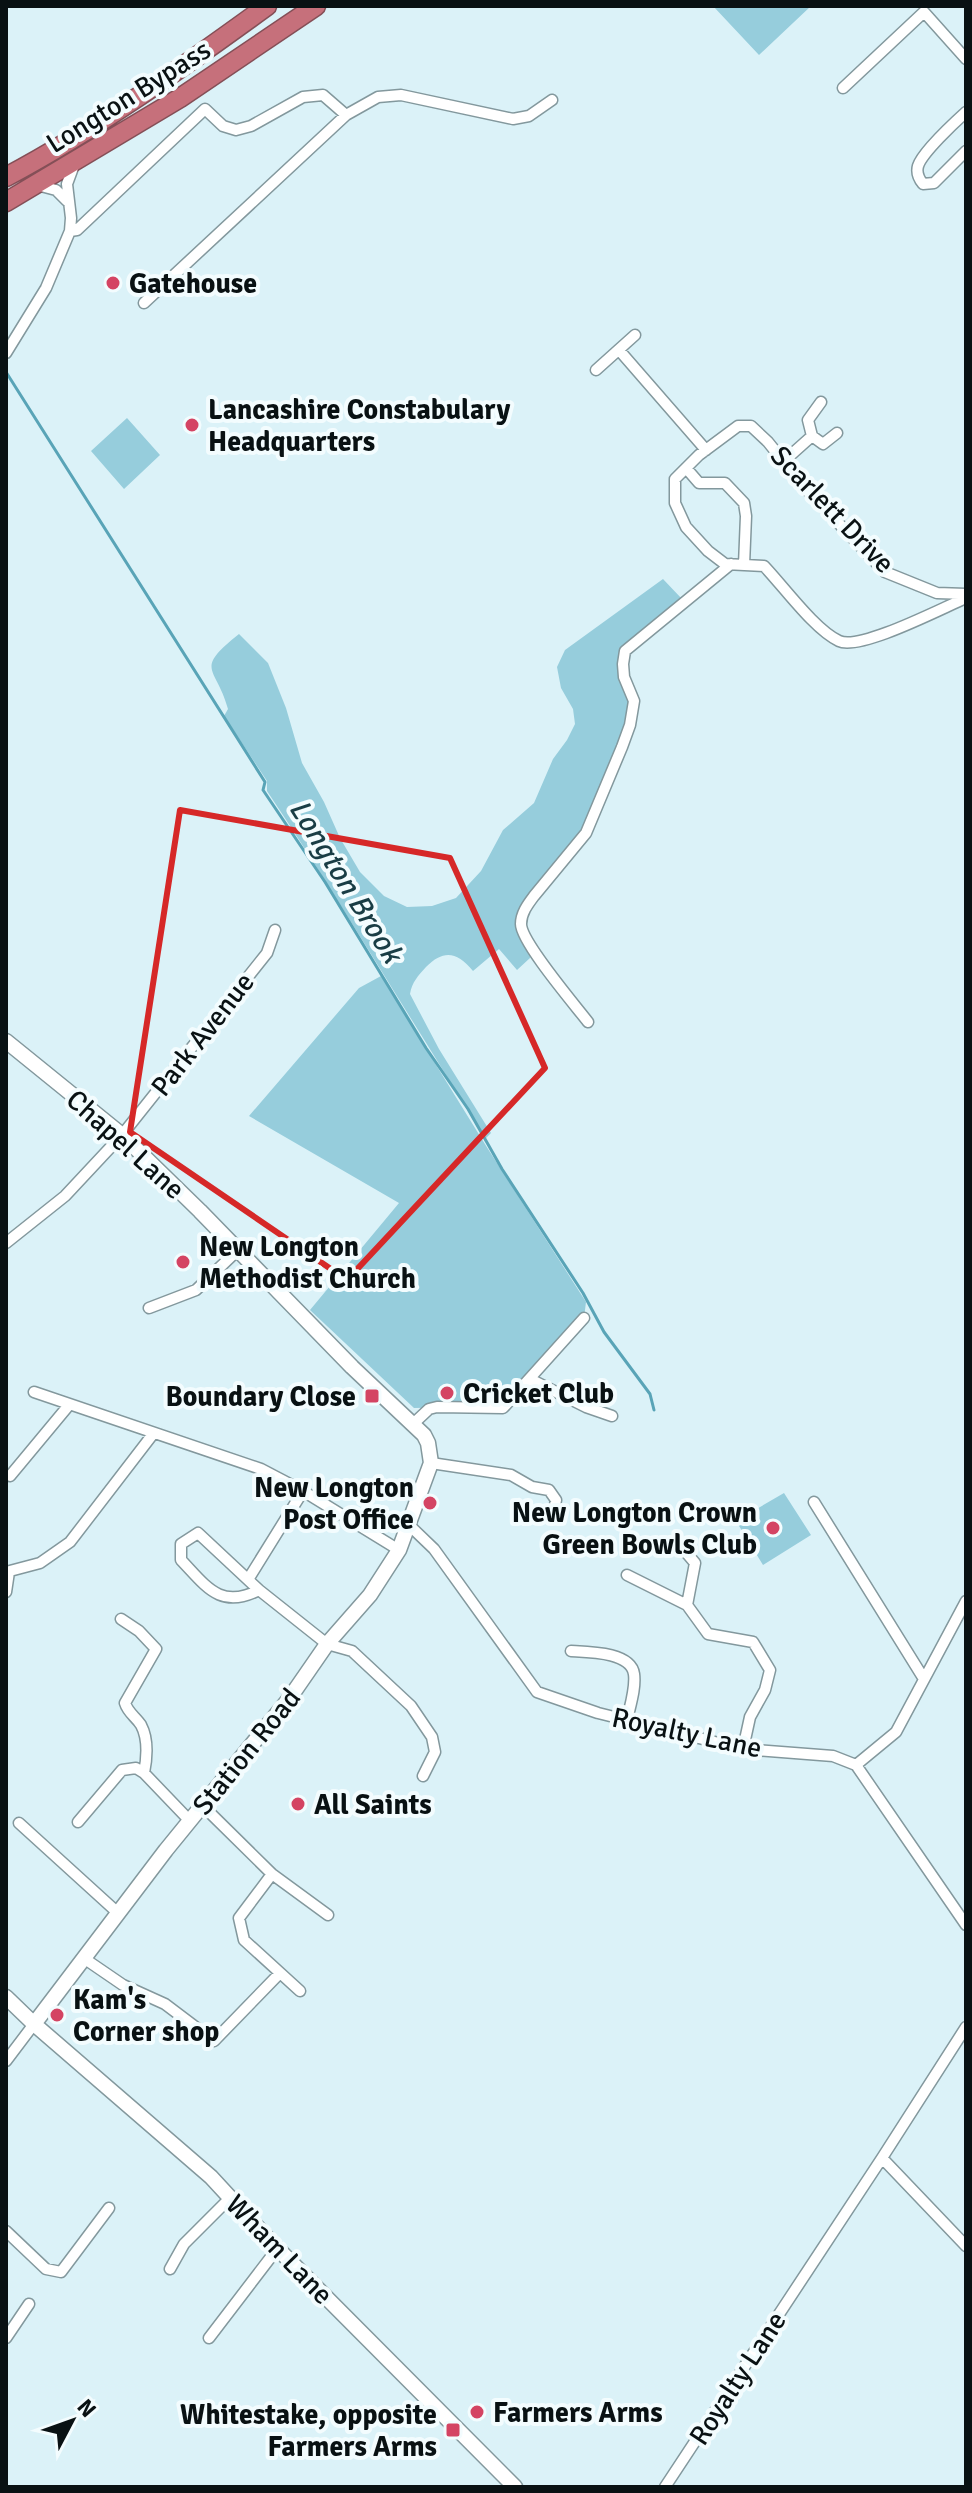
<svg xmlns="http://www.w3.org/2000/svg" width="972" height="2493" font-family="Signika,sans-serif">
	<rect width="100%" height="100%" fill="#dbf2f8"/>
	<path fill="#96cddc" d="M 713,6 L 811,6 L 759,55 Z
		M 127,418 L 160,455 L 124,489 L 91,451 Z
		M 663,579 L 682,599 L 625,647 L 630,698 L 628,722 L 584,831 L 521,908 L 516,922 L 531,953 L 530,958 L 517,970 L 499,949 L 473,971 C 457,952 444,949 426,967 C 418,976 412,982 410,994 L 439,1049 L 491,1133 L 486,1138 C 412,1023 343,905 267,791 L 267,781 L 224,716 L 228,709 C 216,665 193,671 239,634 L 268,663 L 286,708 L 302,763 L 324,802 L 340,838 L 360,872 L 384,896 L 407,907 L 432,906 L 456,898 L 481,871 L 503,830 L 534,803 L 553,759 L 567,740 L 575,724 L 573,709 L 561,688 L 557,667 L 565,650 Z
		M 381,976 L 488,1149 L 586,1302 L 584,1318 L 507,1406 L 414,1408 L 310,1310 L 399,1203 L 249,1116 L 359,988 Z
		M 784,1493 L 811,1535 L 763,1565 L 736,1521 Z"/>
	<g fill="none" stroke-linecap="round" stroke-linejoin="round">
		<path stroke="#59a4b7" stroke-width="3" d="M 6,372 L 265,782 L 263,790 L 325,882 L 426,1048 L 468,1109 L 502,1169 L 583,1293 L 604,1332 L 650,1394 L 654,1410"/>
		<g stroke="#83989d" stroke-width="13">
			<path id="street" d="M 843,88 L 924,12 L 966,59
				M 966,112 C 955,122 922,153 918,166 C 916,173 919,179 923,184 L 934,183 L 966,151
				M 37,185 L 56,190 L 67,201
				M 70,231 L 77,230 L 205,109 L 223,126 L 236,130 L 251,126 L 303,97 L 323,95 L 346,115
				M 144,303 L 346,115 L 378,97 L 401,95 L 513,119 L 529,116 L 552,100
				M 619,350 L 706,450
				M 6,353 L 46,288 L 70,231 L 71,218 L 67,184 L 74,165
				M 596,370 L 635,335
				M 812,436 L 808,420 L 821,402
				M 784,461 L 812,436 L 823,444 L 837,433
				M 686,468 L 699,483 L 725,483 L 744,503 L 746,516 L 744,565
				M 966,594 L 937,593 L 885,572 L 805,488 L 768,442 L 751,426 L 738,426 L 699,455 L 675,479 L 675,503 L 686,527 L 708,551 L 725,564 L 764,566 C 784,587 815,630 839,641 C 860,651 942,608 966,598
				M 588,1022 C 575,1005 521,942 521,924 C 521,913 528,904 534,896 L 586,833 L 622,747 L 630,725 L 634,701 L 624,677 L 623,664 L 625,651 L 731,564
				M 6,1243 L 65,1196 L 122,1135 L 267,953 L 275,930
				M 149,1308 L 196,1290 L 238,1250
				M 530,1379 L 586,1407 L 612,1416
				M 34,1392 L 261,1469 L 303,1491 L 399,1550
				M 413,1424 L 429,1409 L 437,1407 L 503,1408 L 584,1318
				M 431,1463 L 511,1475 L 532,1487 L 549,1490 L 556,1500 L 553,1515
				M 10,1476 L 69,1405
				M 814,1502 L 924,1679
				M 409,1525 L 434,1549 L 537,1692 L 598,1713 L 743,1749 L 833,1756 L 856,1765 L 966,1925
				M 679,1544 L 695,1563 L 687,1605
				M 6,1572 L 40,1563 L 70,1542 L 153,1434
				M 627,1575 L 687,1605 L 708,1634 L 753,1642 L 770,1670 L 765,1690 L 750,1717 L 743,1749
				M 249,1578 L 303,1491
				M 259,1590 C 220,1610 206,1586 181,1560 L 181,1544 L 198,1533 L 259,1590 L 327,1644 L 352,1651 L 411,1706 L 432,1737 L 435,1752 L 423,1776
				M 6,1592 L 9,1572
				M 121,1619 L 139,1631 L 156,1649 L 125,1703 C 128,1713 136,1717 141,1725 C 149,1740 147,1758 144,1773 L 190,1821
				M 571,1651 C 589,1652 631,1652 634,1674 C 636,1688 630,1706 627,1720
				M 856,1765 L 896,1732 L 966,1601
				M 202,1805 L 272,1874 L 328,1915
				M 78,1822 L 122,1770 L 136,1768 L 144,1773
				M 19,1823 L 118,1913
				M 272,1874 L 239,1918 L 244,1940 L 300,1991
				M 85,1959 L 123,1985 L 165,2004 L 214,2041 L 280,1973
				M 6,2061 L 34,2024
				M 882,2158 L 966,2246
				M 6,2231 L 46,2269 L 61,2272 L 109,2208
				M 170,2269 L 184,2244 L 230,2198
				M 6,2338 L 29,2304
				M 209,2338 L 277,2249
				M 665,2487 L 882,2158 L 966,2027"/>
		</g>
		<g stroke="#83989d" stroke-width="17">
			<path id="secondary" d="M 6,1041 L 122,1135 L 200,1211 L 352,1367 L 424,1435 L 428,1443 L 431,1463 L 399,1550 L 370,1595 L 327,1644 L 289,1699 L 166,1850 L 34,2024
				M 6,1997 L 34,2024 L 211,2177 L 272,2243 L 515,2487"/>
		</g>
		<g stroke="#844f57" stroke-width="21">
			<path id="highway" d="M 6,177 C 98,128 183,67 267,6
				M 6,202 L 180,98 L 316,6"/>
		</g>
		<use href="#street" stroke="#fff" stroke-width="10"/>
		<use href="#secondary" stroke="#fff" stroke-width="14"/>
		<use href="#highway" stroke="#c6707b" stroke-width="18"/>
	</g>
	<path fill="none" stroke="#d62828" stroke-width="6" stroke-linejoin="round" d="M 180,810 L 450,858 L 545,1068 L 347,1280 L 130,1132 Z"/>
	<g fill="#d44463" stroke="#f3fcfe" stroke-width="3">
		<circle cx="113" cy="283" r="8"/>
		<circle cx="192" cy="425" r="8"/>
		<circle cx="183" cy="1262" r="8"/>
		<circle cx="447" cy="1393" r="8"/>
		<rect x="364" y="1388" width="16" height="16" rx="4"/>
		<circle cx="430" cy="1503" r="8"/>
		<circle cx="773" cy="1528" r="8"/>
		<circle cx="298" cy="1804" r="8"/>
		<circle cx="57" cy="2015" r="8"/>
		<circle cx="477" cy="2412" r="8"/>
		<rect x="445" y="2422" width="16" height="16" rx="4"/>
	</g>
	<g text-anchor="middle" stroke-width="8" stroke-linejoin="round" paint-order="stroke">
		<g font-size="28" fill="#091113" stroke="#f3fcfe">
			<text transform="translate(128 96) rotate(-32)" y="10">Longton Bypass</text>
			<text transform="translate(833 509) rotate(46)" y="10">Scarlett Drive</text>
			<text transform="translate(202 1034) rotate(-52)" y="10">Park Avenue</text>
			<text transform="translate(126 1144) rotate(42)" y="10">Chapel Lane</text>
			<text transform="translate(687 1732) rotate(12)" y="10">Royalty Lane</text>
			<text transform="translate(246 1751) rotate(-51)" y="10">Station Road</text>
			<text transform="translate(280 2249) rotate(46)" y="10">Wham Lane</text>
			<text transform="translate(737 2378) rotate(-57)" y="10">Royalty Lane</text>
		</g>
		<g font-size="28" font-weight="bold" fill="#091113" stroke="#f3fcfe" text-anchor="start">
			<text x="129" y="293">Gatehouse</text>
			<text x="208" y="419">Lancashire Constabulary<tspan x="208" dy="32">Headquarters</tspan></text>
			<text x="199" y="1256">New Longton<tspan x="199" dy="32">Methodist Church</tspan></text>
			<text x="463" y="1403">Cricket Club</text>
			<text x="356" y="1406" text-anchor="end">Boundary Close</text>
			<text x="414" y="1497" text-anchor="end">New Longton<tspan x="414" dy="32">Post Office</tspan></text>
			<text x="757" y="1522" text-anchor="end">New Longton Crown<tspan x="757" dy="32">Green Bowls Club</tspan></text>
			<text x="314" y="1814">All Saints</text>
			<text x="73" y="2009">Kam's<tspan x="73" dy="32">Corner shop</tspan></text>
			<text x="493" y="2422">Farmers Arms</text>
			<text x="437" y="2424" text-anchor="end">Whitestake, opposite<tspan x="437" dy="32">Farmers Arms</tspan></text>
		</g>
		<g font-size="30" font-style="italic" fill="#193d45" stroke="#f3fcfe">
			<text transform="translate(346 881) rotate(58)" y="10">Longton Brook</text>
		</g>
	</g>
	<rect width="972" height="2493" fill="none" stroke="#091113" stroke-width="16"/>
	<g transform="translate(72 2421) rotate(49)" stroke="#f3fcfe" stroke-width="6" paint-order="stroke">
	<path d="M0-6L14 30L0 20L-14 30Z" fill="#091113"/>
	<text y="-12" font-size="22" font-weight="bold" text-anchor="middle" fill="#091113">N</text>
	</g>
</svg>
